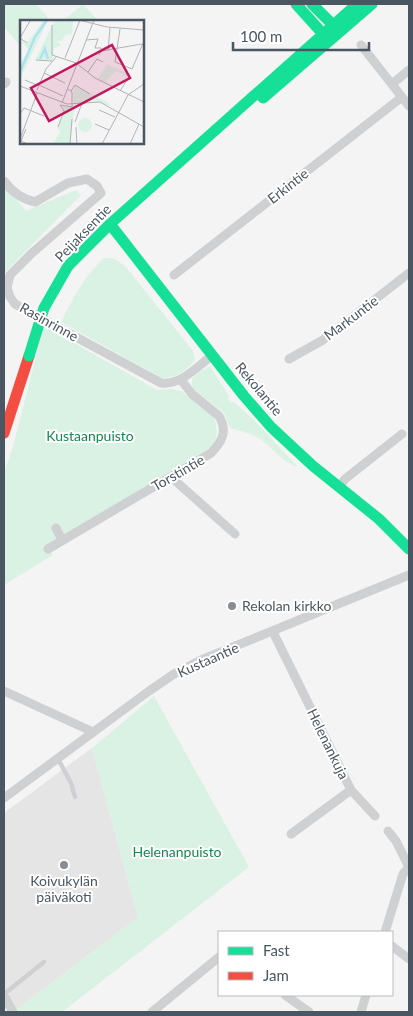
<svg xmlns="http://www.w3.org/2000/svg" width="413" height="1016" font-family="Lato,sans-serif">
	<rect width="100%" height="100%" fill="#f4f4f4"/>
	<path fill="#e6e5e6" d="M 92,748 L 138,917 L 16,1010 L 4,987 L 4,813 Z"/>
	<path fill="#d9f2e3" d="M 4,4 L 36,4 L 51,21 L 21,21 L 21,47 L 4,27 Z
		M 83,4 L 98,21 L 63,21 Z
		M 4,185 L 26,211 L 76,190 L 81,195 L 5,272 L 4,274 Z
		M 104,258 L 115,259 L 125,266 L 193,351 L 195,360 C 185,372 177,377 162,378 L 61,322 C 73,298 84,276 104,258 Z
		M 44,326 L 157,390 L 172,389 L 181,391 L 214,416 C 216,427 220,437 211,447 L 48,546 L 53,555 L 4,585 L 4,473 L 12,450 Z
		M 210,366 L 229,396 L 228,399 L 230,403 L 234,402 L 254,420 L 298,467 C 283,463 273,448 260,439 C 251,433 240,431 230,428 L 224,413 L 195,390 L 192,386 L 192,379 L 199,372 Z
		M 154,696 L 249,867 L 62,1012 L 17,1012 L 16,1010 L 138,917 L 92,748 Z"/>
	<g fill="none" stroke-linecap="round" stroke-linejoin="round">
		<path stroke="#ced0d2" stroke-width="4.5" d="M 58,759 L 71,783 L 75,797
			M 4,994 L 44,962"/>
		<path stroke="#ced0d2" stroke-width="9" d="M 361,45 L 409,106
			M 4,84 L 6,82
			M 392,84 L 409,70
			M 4,181 C 12,192 22,199 35,202 L 68,183 L 87,179 L 97,186 L 101,193 L 31,254 L 10,275 L 7,288 L 10,297 L 15,304 L 161,383 C 182,385 196,367 213,355
			M 174,275 L 402,97
			M 289,359 L 323,340 L 409,273
			M 171,477 L 235,534
			M 340,486 L 345,479 L 402,434
			M 56,528 L 62,540
			M 48,549 L 211,453 C 222,442 228,431 219,416 L 192,394 L 181,380
			M 273,632 L 351,790 L 291,834
			M 4,691 L 93,732
			M 351,790 L 375,816
			M 4,798 L 149,691 L 174,674 L 201,660 L 409,575
			M 385,932 L 403,874 L 409,867 L 396,841 L 388,831
			M 392,946 L 409,959
			M 285,995 L 309,1012
			M 4,996 L 13,1012
			M 152,1012 L 219,957
			M 361,1012 L 366,995"/>
		<path stroke="#16e098" stroke-width="11" d="M 296,4 L 323,34 L 330,36
			M 312,4 L 333,25 L 334,32
			M 263,98 L 372,4
			M 110,224 L 244,396 L 271,427 L 313,466 L 379,519 L 409,549
			M 68,266 L 110,224 L 357,4"/>
		<path stroke="#f24e42" stroke-width="11" d="M 4,433 L 29,356"/>
		<path stroke="#16e098" stroke-width="11" d="M 29,356 L 44,308 L 68,266"/>
	</g>
	<g fill="#868d94" stroke="#fff" stroke-width="2">
		<circle cx="232" cy="606" r="5"/>
		<circle cx="64" cy="865" r="5"/>
	</g>
	<g text-anchor="middle" stroke-width="4" stroke-linejoin="round" paint-order="stroke">
		<g font-size="14" fill="#4a5661" stroke="#fff">
			<text transform="translate(288 186) rotate(-38)" y="5">Erkintie</text>
			<text transform="translate(83 233) rotate(-46)" y="5">Peijaksentie</text>
			<text transform="translate(351 318) rotate(-37)" y="5">Markuntie</text>
			<text transform="translate(49 322) rotate(29)" y="5">Rasinrinne</text>
			<text transform="translate(259 389) rotate(50)" y="5">Rekolantie</text>
			<text transform="translate(178 473) rotate(-30)" y="5">Torstintie</text>
			<text transform="translate(208 660) rotate(-24)" y="5">Kustaantie</text>
			<text transform="translate(328 744) rotate(64)" y="5">Helenankuja</text>
		</g>
		<g font-size="14" fill="#17864f" stroke="#fff">
			<text x="90" y="441">Kustaanpuisto</text>
			<text x="177" y="857">Helenanpuisto</text>
		</g>
		<g font-size="14" fill="#4a5661" stroke="#fff" text-anchor="start">
			<text x="242" y="611">Rekolan kirkko</text>
			<text x="64" y="886" text-anchor="middle">Koivukylän<tspan x="64" dy="16">päiväkoti</tspan></text>
		</g>
	</g>
	<g transform="translate(20 20)">
		<rect width="124" height="124" fill="#f4f4f4"/>
		<path d="M 20,0 L 28,0 L 0,59 L 0,44 L 9,30 L 0,20 L 6,24 L 22,3 ZM 35,0 L 53,0 L 52,14 L 45,15 L 42,21 L 36,21 L 41,25 L 34,28 L 33,40 L 15,40 ZM 87,44 L 110,55 L 109,57 L 96,51 L 85,62 L 78,59 ZM 54,65 L 87,82 L 91,86 L 76,81 L 53,84 ZM 41,86 L 54,88 L 50,124 L 33,124 L 40,112 L 38,107 L 44,90 ZM58 105a7 7 0 1 1 14 0a7 7 0 1 1-14 0Z" fill="#d9f2e3"/>
		<path fill="none" stroke="#aee2f0" stroke-width="2.5" d="M 20,39 L 25,29 L 28,39M 0,52 L 15,17 L 27,0"/>
		<path fill="none" stroke="#b0b5b9" stroke-width="1" d="M 59,0 L 87,7 L 124,10M 32,5 L 32,35 L 56,43 L 75,58 L 124,82M 100,9 L 95,42 L 112,49 L 124,21M 66,20 L 78,19 L 75,28 L 81,28 L 81,31M 7,23 L 0,18 L 10,1M 88,31 L 90,8M 79,35 L 81,31 L 122,24M 45,38 L 60,0M 16,40 L 32,41M 68,52 L 77,39 L 83,42M 24,53 L 45,63M 5,60 L 19,66M 19,65 L 43,76M 0,66 L 47,84 L 80,82 L 124,107M 17,70 L 26,49 L 37,36M 51,71 L 55,65 L 70,74M 100,71 L 110,55M 42,83 L 74,0M 79,90 L 95,97M 0,94 L 4,88 L 24,96M 55,102 L 62,83M 75,104 L 89,110M 38,107 L 44,91 L 40,85 L 52,87 L 52,72 L 48,69M 56,107 L 57,124M 6,109 L 1,121 L 8,124M 0,119 L 15,79 L 17,73 L 15,80M 50,124 L 52,99M 82,124 L 108,75 L 124,64M 110,124 L 119,104"/>
		<path fill="#c2185b" fill-opacity="0.15" stroke="#c2185b" stroke-width="2.5" d="M 92,25 L 110,58 L 29,101 L 11,68 Z"/>
		<rect width="124" height="124" fill="none" stroke="#4a5661" stroke-width="2.5"/>
	</g>
	<rect width="413" height="1016" fill="none" stroke="#4a5661" stroke-width="10"/>
	<rect x="218" y="931" width="175" height="65" fill="#ffffff" stroke="#b7bbc0"/>
	<rect x="228" y="947" width="25" height="8" fill="#16e098" stroke="#b7bbc0"/>
	<text x="263" y="956" font-size="15" fill="#4a5661">Fast</text>
	<rect x="228" y="972" width="25" height="8" fill="#f24e42" stroke="#b7bbc0"/>
	<text x="263" y="981" font-size="15" fill="#4a5661">Jam</text>
	<path d="M233 42v8h136v-8" fill="none" stroke="#4a5661" stroke-width="2.5"/>
	<text x="240" y="42" font-size="15" fill="#4a5661" stroke="#ffffff" stroke-width="4" paint-order="stroke">100 m</text>
</svg>
